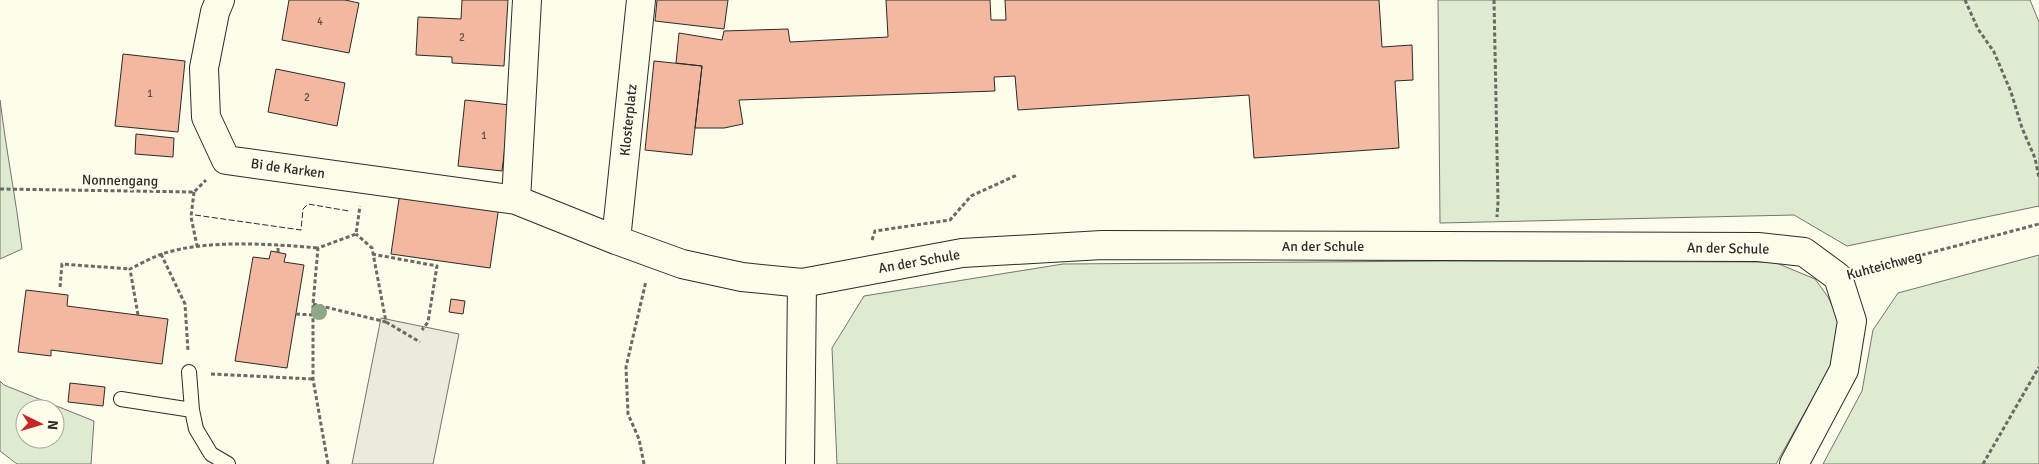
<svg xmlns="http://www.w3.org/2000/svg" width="2039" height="464" font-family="Signika,sans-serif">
	<rect width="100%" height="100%" fill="#fdfbea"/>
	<path fill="#deebd1" stroke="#74746e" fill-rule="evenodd" d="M 1438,0 L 2030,0 L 2039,22 L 2039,206 L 1847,246 L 1794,215 L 1440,223 Z
		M 0,100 C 6,150 16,199 22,249 L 0,259 Z
		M 2039,255 L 2039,464 L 1823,464 L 1862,391 L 1873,330 L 1898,293 Z
		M 1441,261 L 1774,262 L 1815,279 L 1828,297 L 1842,326 L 1835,358 L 1776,464 L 837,464 L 832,348 L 864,296 L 1063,264 Z
		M 0,381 L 4,385 L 94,421 L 91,464 L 17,464 L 0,451 ZM 25,409 L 55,409 L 55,439 L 25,439 Z"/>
	<path fill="#eceadb" stroke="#74746e" d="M 381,318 L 459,334 L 433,464 L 352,464 Z"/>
	<path fill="#f2b8a0" stroke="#2b2b2b" d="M 289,0 L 345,0 L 359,3 L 349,53 L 282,40 Z
		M 462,0 L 508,0 L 504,66 L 452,63 L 452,57 L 416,55 L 418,17 L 461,19 Z
		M 657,0 L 728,0 L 724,29 L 655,21 Z
		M 886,0 L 990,0 L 991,20 L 1006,20 L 1005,0 L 1379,0 L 1382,47 L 1412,45 L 1413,80 L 1395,81 L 1399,148 L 1254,158 L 1249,95 L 1018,110 L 1015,76 L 994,77 L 995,91 L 739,100 L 743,124 L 724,128 L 695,128 L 702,66 L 676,63 L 679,33 L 722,40 L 724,31 L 788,29 L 790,42 L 888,37 Z
		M 123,54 L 185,61 L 178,132 L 115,126 Z
		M 654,61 L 702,66 L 692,155 L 645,150 Z
		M 276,69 L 345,83 L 337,126 L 268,112 Z
		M 465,100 L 510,105 L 502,171 L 458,166 Z
		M 136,134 L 174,138 L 173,157 L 135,154 Z
		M 400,192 L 499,206 L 490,268 L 391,254 Z
		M 271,251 L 286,254 L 284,262 L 304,265 L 287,368 L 235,361 L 253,257 L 269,259 Z
		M 26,290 L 68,295 L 67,306 L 168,319 L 162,364 L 51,350 L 51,356 L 18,352 Z
		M 451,299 L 465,301 L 463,314 L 449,312 Z
		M 70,383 L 105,387 L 103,406 L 68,402 Z"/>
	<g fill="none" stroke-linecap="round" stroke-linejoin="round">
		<g stroke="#2b2b2b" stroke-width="16">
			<path id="lane" d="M 189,372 L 192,410 L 196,429 L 211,454 L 228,464
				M 121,399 L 192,410"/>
		</g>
		<g stroke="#2b2b2b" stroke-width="30">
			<path id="street" d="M 220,0 L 215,12 L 204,68 L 206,117 L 226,160 L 516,200 L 616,240 L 682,264 L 742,277 L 802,283 L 962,253 L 1102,245 L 1758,247 L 1804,252 L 1838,277 L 1852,321 L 1844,370 L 1794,464
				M 516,200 L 527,0
				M 616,240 L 641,0
				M 800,464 L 802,283"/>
		</g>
		<path stroke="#6a6964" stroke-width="3" stroke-dasharray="4 2.5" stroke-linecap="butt" d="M 1494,0 L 1498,202 L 1497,217
			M 1965,0 L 1978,29 L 1994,52 L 2011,92 L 2022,128 L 2035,158 L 2039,178
			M 0,189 L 194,192 L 206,180
			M 194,192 L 191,217 L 197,246
			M 872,240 L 875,231 L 950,220 L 971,196 L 1017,175
			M 278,252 L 278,245
			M 161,254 L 185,304 L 188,351
			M 372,254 L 437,266 L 428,322 L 422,330
			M 1865,270 L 2039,224
			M 60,287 L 62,264 L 130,269
			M 313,304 L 386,322 L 372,248 L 356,234
			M 296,314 L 313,315
			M 138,315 L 130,269 C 140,264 151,258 162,254 C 207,239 271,244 318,248
			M 386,322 L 420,342
			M 211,374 L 313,379
			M 328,464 L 313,379 L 313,304 L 318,248 L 356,234 L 360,206
			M 644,464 L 639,439 L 628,414 L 626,367 L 646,281
			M 1983,464 L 2039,367"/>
		<use href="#lane" stroke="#fdfbea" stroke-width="14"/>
		<use href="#street" stroke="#fdfbea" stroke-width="28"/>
		<path stroke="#2b2b2b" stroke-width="1" stroke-dasharray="6 2.5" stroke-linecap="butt" d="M 195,215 L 301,230 L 303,209 L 308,204 L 349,211"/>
	</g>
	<circle fill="#8ea78a" cx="319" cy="312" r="8"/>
	<g text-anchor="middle" stroke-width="4" stroke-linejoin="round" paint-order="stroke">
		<g font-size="11" fill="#5d4e48">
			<text x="320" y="25">4</text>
			<text x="462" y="41">2</text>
			<text x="150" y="97">1</text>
			<text x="307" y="101">2</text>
			<text x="484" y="139">1</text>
		</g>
		<g font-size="14" fill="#2b2b2b" stroke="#fdfbea">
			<text transform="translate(628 120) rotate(-84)" y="5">Klosterplatz</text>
			<text transform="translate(288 168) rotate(8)" y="5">Bi de Karken</text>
			<text transform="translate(120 180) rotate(1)" y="5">Nonnengang</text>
			<text x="1323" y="251">An der Schule</text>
			<text transform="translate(1728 248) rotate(1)" y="5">An der Schule</text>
			<text transform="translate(919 261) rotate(-10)" y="5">An der Schule</text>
			<text transform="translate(1884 265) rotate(-15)" y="5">Kuhteichweg</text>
		</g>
	</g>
	<g transform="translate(40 424) rotate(95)"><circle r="24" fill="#fdfbea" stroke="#a9a89e"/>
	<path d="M0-4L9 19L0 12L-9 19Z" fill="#c62828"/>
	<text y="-8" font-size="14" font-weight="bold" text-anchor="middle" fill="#2b2b2b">N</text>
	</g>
</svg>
